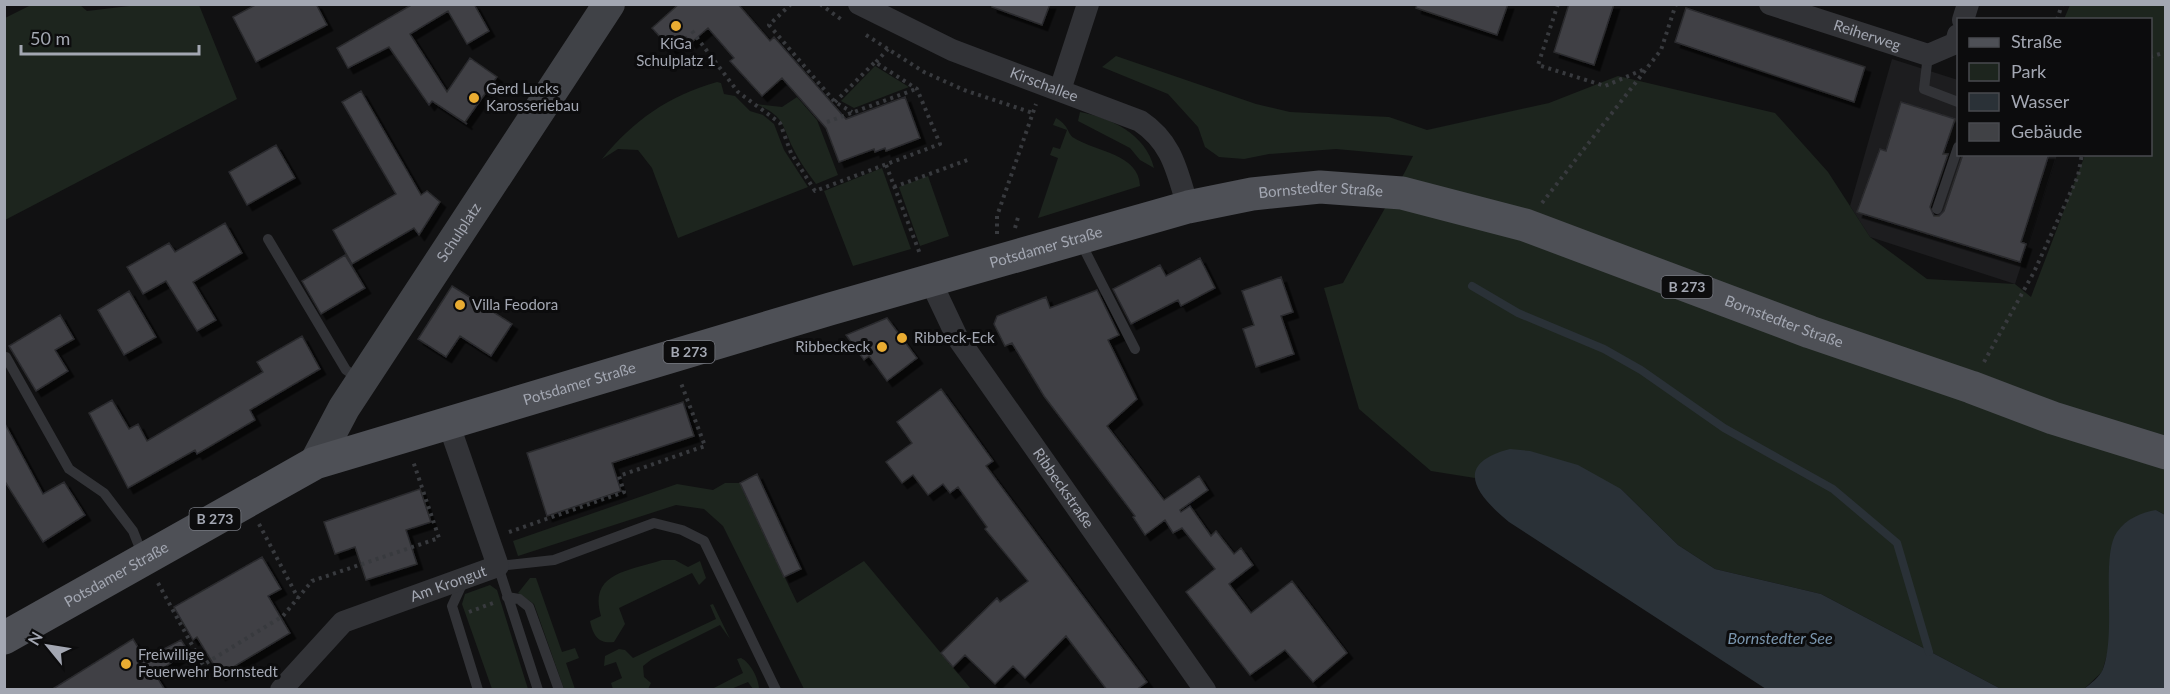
<svg xmlns="http://www.w3.org/2000/svg" width="2170" height="694" font-family="Lato,sans-serif">
	<defs>
		<filter id="shadow"><feDropShadow dx="5.5" dy="5.5" stdDeviation="0" flood-color="#0009"/></filter>
	</defs>
	<rect width="100%" height="100%" fill="#111112"/>
	<path fill="#1d1d1f" d="M 1892,59 L 1958,80 L 1958,154 L 2057,155 L 2015,284 L 1870,237 L 1850,206 Z"/>
	<path fill="#1d251e" d="M 146,4 L 199,5 L 237,99 L 5,220 L 5,18 L 31,5 L 80,5 L 87,11 Z
		M 2070,5 L 2165,5 L 2165,515 L 2156,510 L 2110,559 L 2111,641 L 2102,672 L 2084,689 L 2001,689 L 1821,594 L 1715,569 L 1678,545 L 1621,489 L 1479,466 L 1475,478 L 1431,471 L 1359,409 L 1324,288 L 1343,283 C 1366,240 1391,200 1413,156 L 1336,149 L 1269,154 L 1244,159 L 1219,157 L 1205,147 L 1198,127 L 1168,94 L 1102,67 L 1116,56 L 1256,104 L 1290,112 L 1389,117 L 1427,130 L 1549,103 L 1618,76 L 1775,113 L 1828,172 L 1870,237 L 1927,279 L 2015,284 L 2031,297 L 2085,155 L 2150,154 L 2150,20 L 2064,19 Z
		M 875,66 L 909,87 L 854,108 L 841,101 Z
		M 717,82 L 721,83 L 724,94 L 735,96 L 750,111 L 763,115 L 774,124 L 784,150 L 808,187 L 678,238 L 652,168 L 638,150 L 618,149 L 602,159 C 634,120 668,96 717,82 Z
		M 797,97 L 817,120 L 838,175 L 816,184 C 808,173 799,161 793,148 C 781,123 784,116 756,104 L 782,107 Z
		M 1080,112 C 1111,118 1146,134 1154,168 L 1140,160 L 1130,148 L 1078,121 Z
		M 1056,118 C 1070,126 1067,134 1074,138 C 1097,152 1139,154 1140,186 L 1038,218 L 1058,158 L 1050,155 L 1053,147 L 1060,149 L 1067,130 L 1053,125 Z
		M 882,168 L 911,249 L 853,266 L 824,191 Z
		M 928,176 L 949,236 L 920,246 L 899,187 Z
		M 725,483 L 740,483 L 797,603 L 864,561 L 971,689 L 804,689 L 723,526 L 704,509 L 676,505 L 518,556 L 513,541 L 677,484 L 713,490 Z
		M 662,560 L 675,560 L 688,567 L 700,561 L 706,578 L 699,585 L 692,573 L 619,608 L 625,624 L 614,642 C 598,644 593,635 590,621 L 601,616 C 588,572 630,571 662,560 Z
		M 530,578 L 536,578 L 562,652 L 575,648 L 579,658 L 566,663 L 575,689 L 564,689 L 534,604 L 518,593 Z
		M 490,585 L 497,590 L 528,689 L 492,689 L 462,604 L 465,594 Z
		M 713,604 L 730,639 L 720,625 L 652,659 L 643,666 L 644,677 L 651,683 L 648,689 L 613,689 L 611,683 L 622,678 L 616,662 L 604,666 L 605,656 L 619,649 L 625,650 L 633,658 L 716,619 L 710,605 Z
		M 741,658 C 750,662 759,679 759,689 L 753,689 L 748,682 L 731,689 L 712,689 L 743,673 L 737,659 Z"/>
	<path fill="#2a3137" d="M 1510,449 L 1530,451 L 1578,465 L 1621,489 L 1678,545 L 1715,569 L 1821,594 L 2001,689 L 1766,689 L 1509,522 C 1476,495 1452,464 1510,449 Z
		M 2156,510 L 2165,515 L 2165,689 L 2084,689 C 2090,684 2100,677 2103,669 C 2117,632 2100,556 2117,532 C 2126,519 2142,512 2156,510 Z"/>
	<g fill="none" stroke-linecap="round" stroke-linejoin="round">
		<path stroke="#2a3137" stroke-width="8" d="M 1472,286 L 1518,313 L 1604,349 L 1641,370 L 1724,428 L 1833,489 L 1897,543 L 1929,652"/>
	</g>
	<path fill="#404145" stroke="#2b2b2e" stroke-width="1.5" filter="url(#shadow)" d="M 257,4 L 316,4 L 327,25 L 256,62 L 233,17 Z
		M 413,4 L 474,4 L 489,31 L 467,44 L 448,11 L 410,34 L 447,92 L 470,58 L 497,77 L 465,122 L 467,124 L 432,101 L 429,105 L 389,47 L 348,68 L 337,48 Z
		M 679,4 L 738,4 L 770,41 L 774,37 L 846,119 L 905,97 L 920,138 L 886,151 L 885,148 L 875,152 L 874,149 L 839,162 L 826,128 L 782,78 L 762,96 L 730,61 L 734,58 L 708,28 L 691,43 L 686,37 L 671,49 L 652,28 Z
		M 992,4 L 1050,4 L 1042,25 L 992,7 Z
		M 1417,4 L 1508,4 L 1497,35 L 1416,8 Z
		M 1569,4 L 1614,4 L 1594,65 L 1554,52 Z
		M 1686,8 L 1865,67 L 1854,102 L 1675,42 Z
		M 361,91 L 421,195 L 427,191 L 440,202 L 419,235 L 414,228 L 352,264 L 333,230 L 396,194 L 342,102 Z
		M 1901,102 L 1955,119 L 1943,154 L 1948,154 L 1930,207 L 1934,216 L 1939,216 L 1944,211 L 1963,154 L 2049,154 L 2021,242 L 2026,244 L 2020,262 L 1857,212 L 1880,149 L 1886,151 Z
		M 276,145 L 295,178 L 247,205 L 229,172 Z
		M 225,223 L 242,253 L 193,282 L 216,320 L 197,331 L 166,281 L 143,294 L 127,267 L 169,243 L 175,252 Z
		M 345,255 L 365,288 L 321,314 L 302,281 Z
		M 1200,258 L 1215,288 L 1181,306 L 1178,300 L 1131,324 L 1113,289 L 1160,265 L 1166,276 Z
		M 1281,277 L 1293,312 L 1281,316 L 1294,354 L 1256,367 L 1243,329 L 1254,325 L 1242,291 Z
		M 452,286 L 512,324 L 491,356 L 460,336 L 446,357 L 418,339 Z
		M 1097,290 L 1119,335 L 1108,340 L 1137,399 L 1107,426 L 1164,500 L 1199,476 L 1208,490 L 1180,510 L 1181,512 L 1190,506 L 1211,536 L 1216,531 L 1234,554 L 1241,548 L 1253,565 L 1229,584 L 1251,613 L 1292,581 L 1347,653 L 1313,682 L 1285,650 L 1250,675 L 1186,592 L 1215,569 L 1182,528 L 1173,533 L 1165,520 L 1145,535 L 1133,517 L 1135,516 L 1044,396 L 1012,343 L 1005,346 L 994,324 L 997,316 L 1046,297 L 1050,308 Z
		M 129,291 L 156,337 L 124,355 L 98,310 Z
		M 60,315 L 74,339 L 55,350 L 68,371 L 36,391 L 9,346 Z
		M 887,318 L 917,358 L 887,381 L 869,356 L 864,360 L 846,335 Z
		M 302,336 L 320,369 L 250,410 L 255,420 L 197,454 L 195,450 L 128,488 L 89,413 L 112,400 L 129,429 L 138,424 L 147,441 L 263,372 L 257,362 Z
		M 941,389 L 993,461 L 986,466 L 1147,682 L 1136,690 L 1107,690 L 1066,636 L 1025,678 L 1013,666 L 995,684 L 965,655 L 953,667 L 941,653 L 997,598 L 1000,602 L 1028,581 L 985,529 L 987,527 L 958,487 L 950,493 L 943,484 L 928,495 L 913,475 L 902,483 L 886,462 L 912,443 L 897,422 Z
		M 683,402 L 694,436 L 612,463 L 621,491 L 547,516 L 527,453 Z
		M 4,422 L 43,494 L 64,482 L 85,515 L 43,542 L 4,480 Z
		M 757,474 L 801,569 L 784,577 L 740,483 Z
		M 420,489 L 431,522 L 406,530 L 417,564 L 366,580 L 355,547 L 335,554 L 324,522 Z
		M 262,557 L 281,589 L 268,596 L 290,633 L 220,675 L 197,637 L 193,640 L 174,607 Z
		M 133,639 L 145,659 L 181,640 L 188,651 L 155,674 L 165,690 L 51,690 Z"/>
	<g fill="none" stroke-linecap="round" stroke-linejoin="round">
		<path stroke="#383a3e" stroke-width="4" stroke-dasharray="3 4.5" stroke-linecap="butt" d="M 791,4 L 769,25 L 835,102 L 852,112
			M 820,4 L 842,20
			M 1558,4 L 1538,65 L 1605,86 L 1647,68
			M 2057,20 L 2062,4
			M 692,31 L 738,92 L 780,123 L 791,153 L 815,191 L 940,144 L 917,89 L 875,62 L 835,102
			M 866,35 L 924,72 L 964,90 L 1033,113
			M 2150,57 L 2166,52
			M 876,62 L 888,49
			M 827,122 L 916,89
			M 886,165 L 920,254
			M 894,187 L 970,159
			M 1542,203 L 1661,50 L 1676,4
			M 1015,228 L 1019,214
			M 997,234 L 997,216 L 1036,104
			M 1984,362 L 2034,272 L 2078,176 L 2082,154
			M 259,524 L 298,598
			M 509,532 L 624,492 L 619,476 L 705,446 L 681,383
			M 158,583 L 203,665 L 283,616 L 312,581 L 439,538 L 413,461
			M 469,612 L 493,603"/>
		<path stroke="#323337" stroke-width="10" d="M 1928,55 L 1924,89 L 1958,102
			M 1937,209 L 1958,147
			M 268,239 L 346,370 L 359,379
			M 1080,241 L 1135,349
			M 6,357 L 69,469 L 104,493 L 133,531 L 143,556
			M 464,580 L 452,606 L 478,690
			M 507,597 L 519,599 L 529,607 L 559,690
			M 538,690 L 498,566 L 554,560 L 654,523 L 682,530 L 704,541 L 776,690"/>
		<g stroke="#323337" stroke-width="22">
			<path id="s1" d="M 859,4 L 952,50 L 1140,121 C 1173,143 1177,172 1188,207"/>
			<path id="s2" d="M 1770,4 L 1928,55 L 1956,43 L 1958,35"/>
			<path d="M 1963,20 L 1968,4"/>
			<path d="M 1060,90 L 1088,4"/>
			<path id="s3" d="M 930,280 L 957,337 L 1205,690"/>
			<path id="s4" d="M 281,690 L 343,622 L 498,566 L 449,425"/>
		</g>
		<path stroke="#404247" stroke-width="32" id="s5" d="M 315,463 L 344,408 L 609,4"/>
		<path stroke="#4e5056" stroke-width="33" id="s6" d="M 4,638 L 315,463 L 830,309 L 1188,207 L 1252,194 L 1320,187 L 1402,193 L 1525,225 L 1810,332 L 1971,387 L 2053,418 L 2166,453"/>
	</g>
	<g fill="#e9ac32" stroke="#0c0c0d" stroke-width="2">
		<circle cx="676" cy="26" r="6"/>
		<circle cx="474" cy="98" r="6"/>
		<circle cx="460" cy="305" r="6"/>
		<circle cx="902" cy="338" r="6"/>
		<circle cx="882" cy="347" r="6"/>
		<circle cx="126" cy="664" r="6"/>
	</g>
	<g text-anchor="middle" stroke-width="6" stroke-linejoin="round" paint-order="stroke">
		<g fill="#0c0c0d" stroke="#767880" stroke-width="1.5">
			<rect x="1661.5" y="276" width="51" height="22" rx="4.5"/>
			<rect x="663.5" y="341" width="51" height="22" rx="4.5"/>
			<rect x="189.5" y="508" width="51" height="22" rx="4.5"/>
		</g>
		<g font-size="14" font-weight="bold" fill="#a3a7b2">
			<text x="1687" y="292">B 273</text>
			<text x="689" y="357">B 273</text>
			<text x="215" y="524">B 273</text>
		</g>
		<g font-size="15" fill="#a3a7b2" stroke="#0c0c0d">
			<text dy="5" stroke="none"><textPath href="#s2" startOffset="102">Reiherweg</textPath></text>
			<text dy="5" stroke="none"><textPath href="#s1" startOffset="202">Kirschallee</textPath></text>
			<text dy="5" stroke="none"><textPath href="#s6" startOffset="1401">Bornstedter Straße</textPath></text>
			<text dy="5" stroke="none"><textPath href="#s5" startOffset="272">Schulplatz</textPath></text>
			<text dy="5" stroke="none"><textPath href="#s6" startOffset="1119">Potsdamer Straße</textPath></text>
			<text dy="5" stroke="none"><textPath href="#s6" startOffset="1886">Bornstedter Straße</textPath></text>
			<text dy="5" stroke="none"><textPath href="#s6" startOffset="633">Potsdamer Straße</textPath></text>
			<text dy="5" stroke="none"><textPath href="#s3" startOffset="248">Ribbeckstraße</textPath></text>
			<text dy="5" stroke="none"><textPath href="#s6" startOffset="129">Potsdamer Straße</textPath></text>
			<text dy="5" stroke="none"><textPath href="#s4" startOffset="204">Am Krongut</textPath></text>
		</g>
		<g font-size="15" fill="#a3a7b2" stroke="#0c0c0d" text-anchor="start">
			<text x="676" y="49" text-anchor="middle">KiGa<tspan x="676" dy="17">Schulplatz 1</tspan></text>
			<text x="486" y="94">Gerd Lucks<tspan x="486" dy="17">Karosseriebau</tspan></text>
			<text x="472" y="310">Villa Feodora</text>
			<text x="914" y="343">Ribbeck-Eck</text>
			<text x="870" y="352" text-anchor="end">Ribbeckeck</text>
			<text x="138" y="660">Freiwillige<tspan x="138" dy="17">Feuerwehr Bornstedt</tspan></text>
		</g>
		<g font-size="16" font-style="italic" fill="#7a95ad" stroke="#0c0c0d">
			<text x="1780" y="644">Bornstedter See</text>
		</g>
	</g>
	<rect width="2170" height="694" fill="none" stroke="#a3a7b2" stroke-width="12"/>
	<rect x="1957" y="18" width="195" height="138" fill="#0c0c0d" stroke="#484a4f" stroke-width="1.5"/>
	<rect x="1969" y="38" width="30" height="9" fill="#4e5056" stroke="#484a4f" stroke-width="1.5"/>
	<text x="2011" y="48" font-size="18" fill="#a3a7b2">Straße</text>
	<rect x="1969" y="63" width="30" height="18" fill="#1d251e" stroke="#484a4f" stroke-width="1.5"/>
	<text x="2011" y="78" font-size="18" fill="#a3a7b2">Park</text>
	<rect x="1969" y="93" width="30" height="18" fill="#2a3137" stroke="#484a4f" stroke-width="1.5"/>
	<text x="2011" y="108" font-size="18" fill="#a3a7b2">Wasser</text>
	<rect x="1969" y="123" width="30" height="18" fill="#404145" stroke="#484a4f" stroke-width="1.5"/>
	<text x="2011" y="138" font-size="18" fill="#a3a7b2">Gebäude</text>
	<g transform="translate(48 646) rotate(300)" stroke="#0c0c0d" stroke-width="4.5" paint-order="stroke">
	<path d="M0-4.5L10 22L0 15L-10 22Z" fill="#a3a7b2"/>
	<text y="-9" font-size="16" font-weight="bold" text-anchor="middle" fill="#a3a7b2">N</text>
	</g>
	<path d="M21 45v9h178v-9" fill="none" stroke="#a3a7b2" stroke-width="3"/>
	<text x="30" y="45" font-size="18" fill="#a3a7b2" stroke="#0c0c0d" stroke-width="4.5" paint-order="stroke">50 m</text>
</svg>
